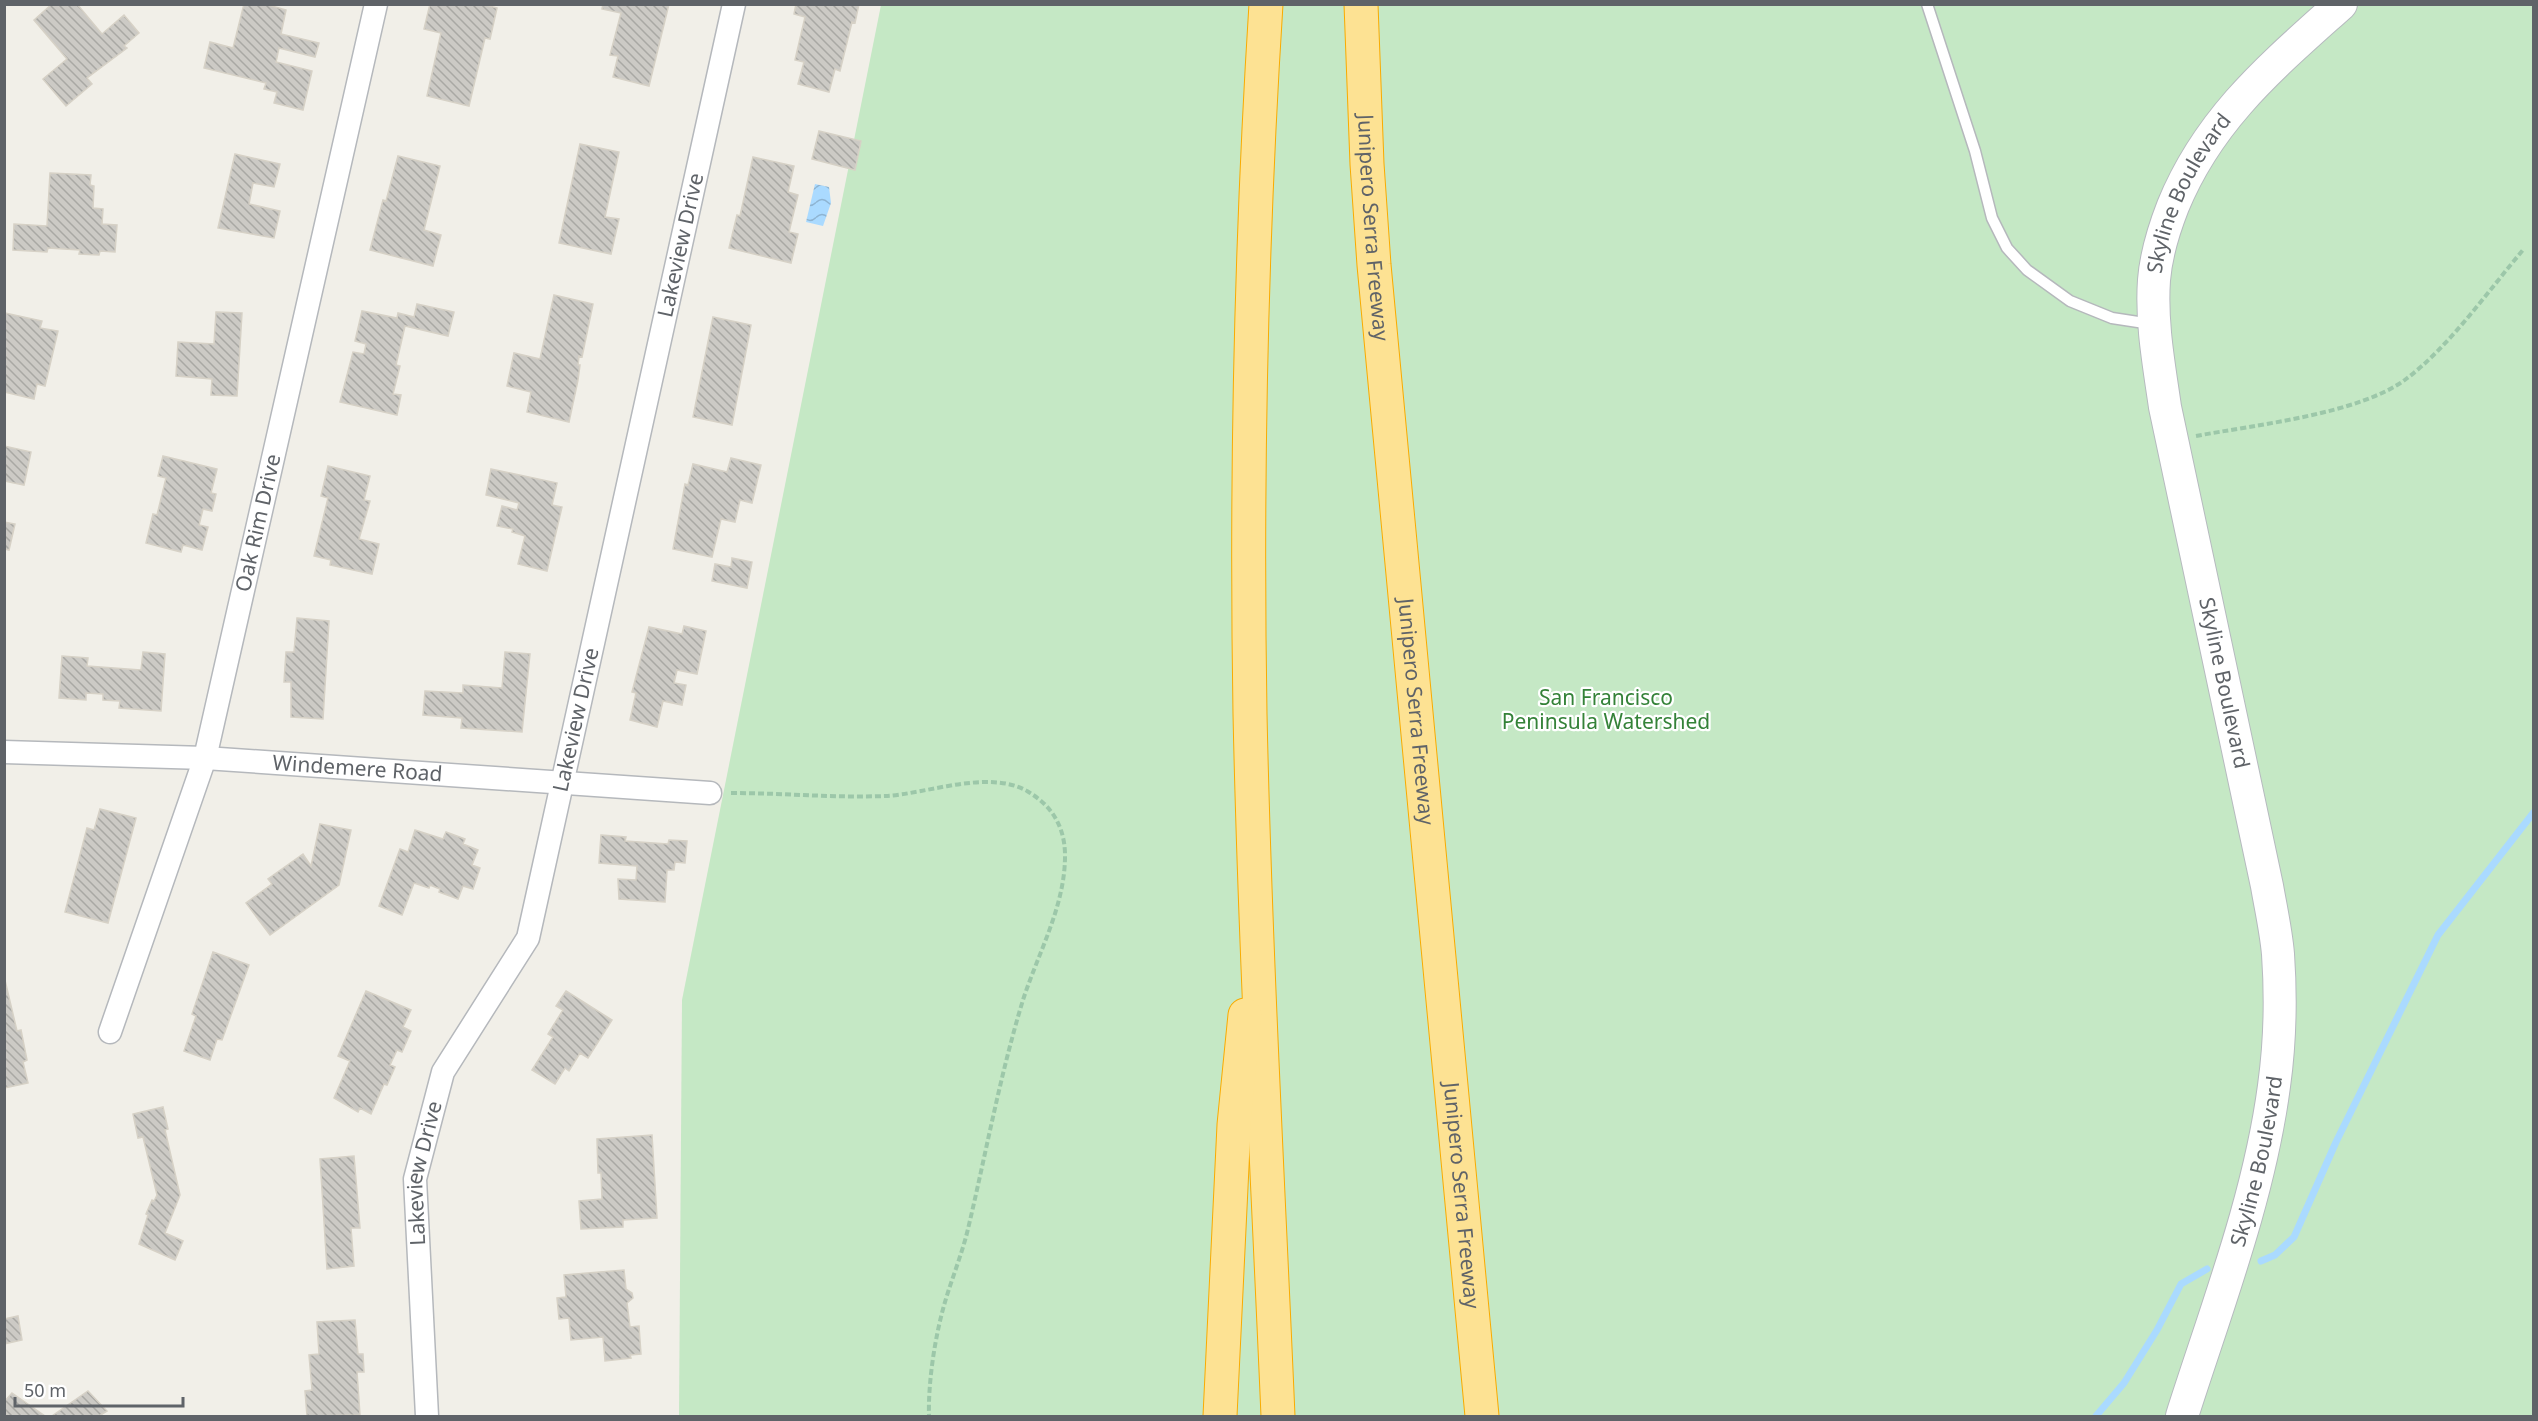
<svg xmlns="http://www.w3.org/2000/svg" width="2538" height="1421" font-family="'Noto Sans',sans-serif">
	<defs>
		<pattern id="water-waves" width="16" height="10" patternUnits="userSpaceOnUse" patternTransform="scale(1.5)"><rect width="16" height="10" fill="#aadaff"/><path d="M0 5q4-4 8 0t8 0" fill="none" stroke="#8eb4d2"/></pattern>
		<pattern id="building-back-hatch" width="6" height="6" patternUnits="userSpaceOnUse" patternTransform="scale(1.5)"><rect width="6" height="6" fill="#cccac5"/><path d="M-1 5l2 2M0 0l6 6M5-1l2 2" fill="none" stroke="#a9a8a4"/></pattern>
	</defs>
	<rect width="100%" height="100%" fill="#f1efe8"/>
	<path fill="#c5e8c5" d="M 881,5 L 2533,5 L 2533,1416 L 679,1416 L 682,1000 Z"/>
	<path fill="url(#water-waves)" d="M 815,184 L 829,187 L 831,203 L 823,226 L 806,222 Z"/>
	<g fill="none" stroke-linecap="round" stroke-linejoin="round">
		<path stroke="#aadaff" stroke-width="7" d="M 2261,1261 L 2275,1255 L 2294,1237 L 2336,1142 L 2438,935 L 2534,812
			M 2096,1416 L 2124,1383 L 2157,1330 L 2181,1284 L 2207,1269"/>
	</g>
	<path fill="url(#building-back-hatch)" stroke="#d6d1c6" stroke-width="1.5" d="M 52,4 L 77,4 L 102,34 L 124,15 L 139,33 L 124,46 L 127,48 L 87,78 L 92,84 L 66,106 L 43,79 L 67,59 L 34,20 Z
		M 244,4 L 265,4 L 286,10 L 281,34 L 319,43 L 315,57 L 279,48 L 276,62 L 312,71 L 303,110 L 274,103 L 277,92 L 264,89 L 266,83 L 204,68 L 210,42 L 233,48 Z
		M 430,4 L 482,4 L 497,8 L 490,39 L 485,38 L 469,106 L 427,96 L 441,33 L 424,29 Z
		M 603,4 L 669,4 L 649,86 L 613,77 L 618,56 L 610,55 L 621,13 L 602,9 Z
		M 796,4 L 859,4 L 855,23 L 852,22 L 840,71 L 835,69 L 829,92 L 798,84 L 804,62 L 795,60 L 805,17 L 794,14 Z
		M 819,131 L 861,141 L 855,170 L 812,159 Z
		M 580,144 L 619,152 L 605,217 L 619,219 L 611,254 L 559,243 Z
		M 235,154 L 280,164 L 274,187 L 253,183 L 249,204 L 280,211 L 274,238 L 218,228 Z
		M 398,156 L 440,166 L 424,230 L 441,235 L 433,266 L 370,250 L 383,200 L 386,201 Z
		M 753,157 L 794,166 L 788,192 L 798,195 L 789,232 L 798,234 L 791,263 L 729,248 L 737,215 L 740,216 Z
		M 50,173 L 91,175 L 90,185 L 94,186 L 93,208 L 103,209 L 102,224 L 117,225 L 115,252 L 100,251 L 99,255 L 79,254 L 80,250 L 48,248 L 47,252 L 13,250 L 14,224 L 47,226 Z
		M 554,295 L 593,304 L 582,357 L 579,356 L 578,365 L 580,365 L 578,380 L 569,422 L 527,412 L 531,392 L 507,386 L 514,353 L 540,359 Z
		M 417,304 L 454,312 L 448,336 L 405,326 L 396,365 L 400,366 L 393,394 L 401,395 L 397,415 L 340,402 L 353,352 L 364,354 L 366,344 L 355,341 L 362,311 L 397,318 L 398,313 L 414,317 Z
		M 216,312 L 242,313 L 237,396 L 211,395 L 212,379 L 176,376 L 178,342 L 214,344 Z
		M 5,313 L 42,321 L 40,328 L 58,331 L 45,386 L 37,384 L 34,399 L 4,392 Z
		M 713,317 L 751,325 L 732,425 L 693,417 Z
		M 4,446 L 31,452 L 24,485 L 4,481 Z
		M 163,456 L 217,469 L 211,493 L 216,494 L 212,511 L 203,509 L 199,525 L 208,527 L 202,550 L 183,545 L 181,552 L 146,543 L 153,514 L 157,515 L 166,478 L 158,476 Z
		M 731,458 L 761,465 L 752,503 L 740,500 L 735,522 L 721,519 L 712,557 L 673,549 L 685,484 L 688,485 L 693,464 L 727,472 Z
		M 328,466 L 370,476 L 364,500 L 370,501 L 359,539 L 379,544 L 372,574 L 330,565 L 331,560 L 314,556 L 328,498 L 321,496 Z
		M 491,469 L 557,483 L 552,505 L 562,507 L 547,571 L 518,564 L 525,536 L 512,532 L 513,529 L 497,526 L 502,506 L 517,510 L 519,503 L 486,495 Z
		M 4,522 L 15,524 L 9,550 L 4,549 Z
		M 732,558 L 752,562 L 747,588 L 712,581 L 715,564 L 731,567 Z
		M 297,618 L 329,621 L 323,719 L 291,717 L 291,682 L 284,682 L 286,652 L 294,652 Z
		M 684,626 L 706,631 L 697,674 L 677,670 L 674,683 L 686,685 L 682,705 L 663,701 L 657,727 L 630,720 L 636,693 L 632,692 L 649,627 L 682,634 Z
		M 143,652 L 165,654 L 161,711 L 119,708 L 120,701 L 103,700 L 103,694 L 86,693 L 86,700 L 59,698 L 62,656 L 88,658 L 87,666 L 141,670 Z
		M 505,652 L 530,654 L 522,732 L 461,728 L 462,718 L 423,715 L 425,691 L 463,693 L 463,685 L 502,688 Z
		M 100,809 L 136,818 L 108,923 L 65,912 L 87,828 L 94,830 Z
		M 320,824 L 351,830 L 339,885 L 270,935 L 246,903 L 272,884 L 268,879 L 303,854 L 311,866 Z
		M 415,830 L 443,839 L 446,832 L 465,839 L 463,844 L 478,850 L 472,865 L 480,868 L 473,889 L 463,886 L 458,899 L 439,892 L 440,889 L 430,885 L 429,888 L 414,883 L 402,915 L 379,906 L 400,849 L 408,852 Z
		M 601,835 L 626,837 L 625,841 L 668,844 L 669,840 L 687,841 L 685,863 L 675,862 L 674,870 L 667,870 L 665,902 L 619,899 L 618,879 L 636,880 L 637,866 L 599,863 Z
		M 213,952 L 249,965 L 222,1040 L 217,1039 L 210,1060 L 184,1051 L 196,1016 L 192,1014 Z
		M 4,976 L 17,1031 L 21,1030 L 27,1060 L 23,1062 L 28,1083 L 4,1088 Z
		M 366,991 L 411,1010 L 403,1027 L 411,1031 L 402,1052 L 397,1050 L 390,1065 L 395,1067 L 387,1085 L 384,1084 L 371,1114 L 360,1108 L 358,1112 L 334,1098 L 350,1061 L 338,1056 Z
		M 566,991 L 612,1020 L 588,1058 L 580,1053 L 569,1071 L 565,1068 L 555,1084 L 532,1070 L 553,1037 L 548,1034 L 563,1010 L 556,1006 Z
		M 163,1107 L 168,1129 L 165,1130 L 180,1195 L 165,1233 L 183,1241 L 175,1260 L 139,1244 L 148,1215 L 146,1214 L 152,1200 L 154,1201 L 157,1195 L 143,1137 L 138,1138 L 133,1114 Z
		M 652,1135 L 657,1218 L 623,1220 L 623,1227 L 581,1229 L 579,1201 L 602,1199 L 601,1173 L 598,1173 L 597,1139 Z
		M 354,1156 L 360,1228 L 351,1228 L 354,1266 L 327,1269 L 320,1159 Z
		M 624,1270 L 626,1289 L 632,1293 L 633,1298 L 627,1303 L 630,1327 L 639,1326 L 641,1354 L 630,1355 L 631,1358 L 605,1361 L 603,1337 L 571,1340 L 569,1318 L 559,1319 L 557,1298 L 566,1297 L 564,1275 Z
		M 18,1316 L 22,1340 L 4,1344 L 4,1319 Z
		M 355,1320 L 358,1354 L 363,1354 L 364,1372 L 357,1372 L 360,1415 L 307,1416 L 305,1391 L 312,1390 L 309,1355 L 319,1354 L 317,1322 Z
		M 88,1391 L 107,1411 L 99,1416 L 52,1416 Z
		M 12,1393 L 45,1416 L 4,1416 L 4,1402 Z"/>
	<g fill="none" stroke-linecap="round" stroke-linejoin="round">
		<g stroke="#b5b8bc" stroke-width="13">
			<path id="lane" d="M 1927,4 L 1975,151 L 1992,218 L 2007,248 L 2027,270 L 2070,301 L 2112,318 L 2151,324"/>
		</g>
		<g stroke="#b5b8bc" stroke-width="25">
			<g id="street">
				<path id="s1" d="M 4,752 L 205,758 L 710,793"/>
				<path id="s2" d="M 110,1032 L 205,758 L 376,4"/>
				<path id="s3" d="M 427,1416 L 415,1179 L 443,1072 L 528,938 L 734,4"/>
			</g>
		</g>
		<g stroke="#b6babf" stroke-width="34">
			<g id="secondary">
				<path id="s4" d="M 2182,1416 C 2216,1309 2259,1199 2274,1086 C 2280,1043 2281,997 2278,954 C 2276,931 2271,909 2267,886 L 2165,407 C 2159,365 2151,323 2154,280 C 2156,255 2164,229 2173,206 C 2209,118 2272,66 2341,4"/>
			</g>
		</g>
		<g stroke="#f9ab00" stroke-width="35">
			<g id="highway">
				<path d="M 1266,4 C 1251,241 1246,477 1250,714 C 1255,948 1268,1182 1278,1416"/>
				<path id="s5" d="M 1361,4 L 1367,164 L 1374,265 L 1482,1416"/>
				<path d="M 1220,1416 L 1234,1125 L 1245,1015"/>
			</g>
		</g>
		<path stroke="#9cc7a9" stroke-width="4" stroke-dasharray="6 3" stroke-linecap="butt" d="M 2196,436 C 2254,425 2360,414 2406,379 C 2448,348 2489,290 2523,250
			M 731,793 C 783,793 834,798 885,796 C 927,794 988,769 1027,791 C 1051,805 1064,825 1065,853 C 1066,905 1038,953 1023,1000 C 1000,1075 986,1153 968,1229 C 962,1254 952,1278 945,1302 C 935,1336 928,1382 929,1416"/>
		<use href="#lane" stroke="#fff" stroke-width="10"/>
		<use href="#street" stroke="#fff" stroke-width="22"/>
		<use href="#secondary" stroke="#fff" stroke-width="32"/>
		<use href="#highway" stroke="#fde293" stroke-width="33"/>
	</g>
	<g text-anchor="middle" stroke-width="4.5" stroke-linejoin="round" paint-order="stroke">
		<g font-size="21" fill="#5f6368" stroke="#fff">
			<text dy="7" stroke="none"><textPath href="#s4" startOffset="1256">Skyline Boulevard</textPath></text>
			<text dy="7" stroke="none"><textPath href="#s5" startOffset="224">Junipero Serra Freeway</textPath></text>
			<text dy="7" stroke="none"><textPath href="#s3" startOffset="1216">Lakeview Drive</textPath></text>
			<text dy="7" stroke="none"><textPath href="#s2" startOffset="531">Oak Rim Drive</textPath></text>
			<text transform="translate(2224 683) rotate(78)" y="7">Skyline Boulevard</text>
			<text dy="7" stroke="none"><textPath href="#s5" startOffset="710">Junipero Serra Freeway</textPath></text>
			<text dy="7" stroke="none"><textPath href="#s3" startOffset="730">Lakeview Drive</textPath></text>
			<text dy="7" stroke="none"><textPath href="#s1" startOffset="354">Windemere Road</textPath></text>
			<text dy="7" stroke="none"><textPath href="#s4" startOffset="266">Skyline Boulevard</textPath></text>
			<text dy="7" stroke="none"><textPath href="#s3" startOffset="244">Lakeview Drive</textPath></text>
			<text dy="7" stroke="none"><textPath href="#s5" startOffset="1196">Junipero Serra Freeway</textPath></text>
		</g>
		<g font-size="21" fill="#348238" stroke="#fff">
			<text x="1606" y="705">San Francisco<tspan x="1606" dy="24">Peninsula Watershed</tspan></text>
		</g>
	</g>
	<rect width="2538" height="1421" fill="none" stroke="#5f6368" stroke-width="12"/>
	<path d="M15 1397v9h168v-9" fill="none" stroke="#5f6368" stroke-width="3"/>
	<text x="24" y="1397" font-size="18" fill="#5f6368" stroke="#ffffff" stroke-width="4.5" paint-order="stroke">50 m</text>
</svg>
